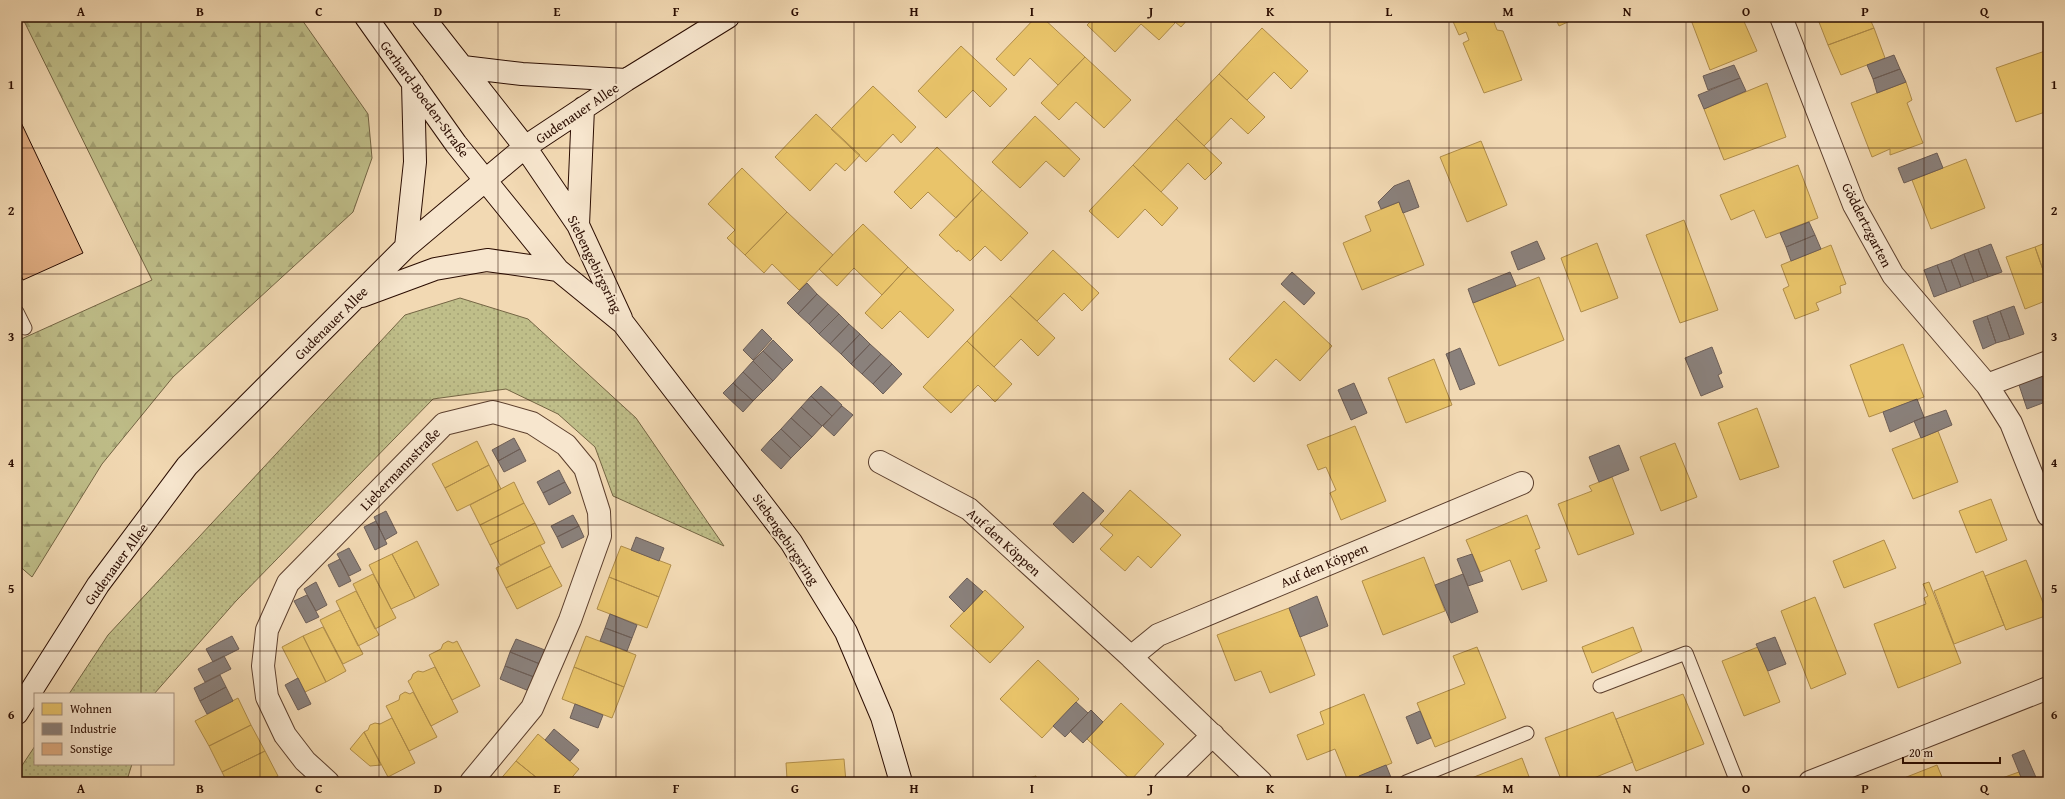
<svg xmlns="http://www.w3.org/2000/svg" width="2065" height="799" font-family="'Gentium Book Plus',serif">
	<defs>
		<pattern id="grass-dots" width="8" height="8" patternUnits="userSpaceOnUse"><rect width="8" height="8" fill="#bfbe89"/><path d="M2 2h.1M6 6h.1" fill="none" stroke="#a4a274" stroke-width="1.8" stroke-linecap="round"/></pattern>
		<pattern id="forest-firs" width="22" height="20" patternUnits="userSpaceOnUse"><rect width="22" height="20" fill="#bfbe89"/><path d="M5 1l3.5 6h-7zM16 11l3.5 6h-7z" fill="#a4a274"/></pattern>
	</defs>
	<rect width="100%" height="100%" fill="#f2d9b3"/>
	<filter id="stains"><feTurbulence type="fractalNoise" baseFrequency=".005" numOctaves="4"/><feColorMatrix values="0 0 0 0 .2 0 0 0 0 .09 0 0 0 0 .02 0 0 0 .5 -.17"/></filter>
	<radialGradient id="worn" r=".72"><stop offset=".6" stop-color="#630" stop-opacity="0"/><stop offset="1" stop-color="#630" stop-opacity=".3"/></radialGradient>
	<path fill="url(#grass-dots)" stroke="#746544" d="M 460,298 L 528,319 L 636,418 L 724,546 L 613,496 L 595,447 L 558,414 L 506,389 L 433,399 L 236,601 L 154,694 L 69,694 L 108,635 L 405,315 Z
		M 35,746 L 35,764 L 132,764 L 127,780 L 129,782 L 17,782 L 17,773 Z"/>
	<path fill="url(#forest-firs)" stroke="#746544" d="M 22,17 L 300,17 L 368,114 L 372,158 L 353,212 L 173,377 L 102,464 L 32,577 L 17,564 L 17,341 L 152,280 Z"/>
	<path fill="#e9c46a" stroke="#b08d4a" d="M 1036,17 L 1042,17 L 1085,57 L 1058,85 L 1030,58 L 1014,76 L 996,59 Z
		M 1095,17 L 1169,17 L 1175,23 L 1159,40 L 1141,24 L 1115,52 L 1087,25 Z
		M 1169,17 L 1190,17 L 1181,27 Z
		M 1451,17 L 1492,17 L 1497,30 L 1503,31 L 1522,80 L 1484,93 L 1463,43 L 1469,40 L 1466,32 L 1459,35 Z
		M 1555,17 L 1579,17 L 1559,26 Z
		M 1697,17 L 1742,17 L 1757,51 L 1710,70 L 1691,20 Z
		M 1817,17 L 1869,17 L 1874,28 L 1828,45 Z
		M 1262,28 L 1308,71 L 1291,89 L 1274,72 L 1247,100 L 1219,74 Z
		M 1874,28 L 1885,58 L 1841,75 L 1828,45 Z
		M 961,46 L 1007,89 L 990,107 L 973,90 L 946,118 L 918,91 Z
		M 2048,50 L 2048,111 L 2016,122 L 1996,68 Z
		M 1085,57 L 1131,100 L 1104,128 L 1076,102 L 1059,120 L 1041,103 Z
		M 1219,74 L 1265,117 L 1248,134 L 1231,118 L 1204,146 L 1176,119 Z
		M 1906,82 L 1912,100 L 1907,103 L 1923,143 L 1890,155 L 1890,149 L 1872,157 L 1851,103 Z
		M 1767,83 L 1786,137 L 1724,160 L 1704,109 Z
		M 873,86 L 916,127 L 901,143 L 893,134 L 866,162 L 831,129 Z
		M 816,114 L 860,155 L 845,171 L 836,163 L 810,191 L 775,157 Z
		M 1035,116 L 1080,159 L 1064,177 L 1046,161 L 1020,188 L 992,162 Z
		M 1176,119 L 1222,163 L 1205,180 L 1188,163 L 1161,192 L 1133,165 Z
		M 1481,141 L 1507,205 L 1467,222 L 1440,157 Z
		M 937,147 L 982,190 L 956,218 L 928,192 L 911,209 L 894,192 Z
		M 1966,159 L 1985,208 L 1931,229 L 1912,180 Z
		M 1133,165 L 1178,208 L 1162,226 L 1145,209 L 1118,238 L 1089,211 Z
		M 1798,165 L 1818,218 L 1766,238 L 1754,210 L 1731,220 L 1720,195 Z
		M 742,168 L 787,212 L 745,255 L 727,238 L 735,230 L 708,204 Z
		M 982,190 L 1028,233 L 1001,261 L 985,246 L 970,261 L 958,250 L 957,252 L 939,235 Z
		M 1399,202 L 1424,265 L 1362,290 L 1343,243 L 1371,231 L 1365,216 Z
		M 787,212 L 833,255 L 799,290 L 772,264 L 764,273 L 745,255 Z
		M 1684,220 L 1718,310 L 1680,323 L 1646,235 Z
		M 863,224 L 908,267 L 882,295 L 854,268 L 837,286 L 819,269 Z
		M 2048,242 L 2048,284 L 2035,247 Z
		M 1597,243 L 1618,298 L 1581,312 L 1561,258 Z
		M 1831,245 L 1846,284 L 1840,286 L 1841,293 L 1816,303 L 1819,310 L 1795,319 L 1783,289 L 1789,286 L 1781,265 Z
		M 2035,247 L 2048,284 L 2048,300 L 2025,309 L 2006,257 Z
		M 1053,250 L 1099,293 L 1082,311 L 1064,293 L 1037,321 L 1010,296 Z
		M 908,267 L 954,310 L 928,338 L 900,311 L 882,329 L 865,313 Z
		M 1539,277 L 1564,340 L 1499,366 L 1473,303 Z
		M 1010,296 L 1055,338 L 1038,356 L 1021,339 L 994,367 L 967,341 Z
		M 1284,301 L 1332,346 L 1300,381 L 1276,359 L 1254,382 L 1229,359 Z
		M 967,341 L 1012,384 L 995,402 L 978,385 L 951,413 L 923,387 Z
		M 1903,344 L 1924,397 L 1869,417 L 1850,365 Z
		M 1434,359 L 1452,405 L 1406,423 L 1388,378 Z
		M 1757,408 L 1779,467 L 1740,480 L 1718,423 Z
		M 1355,426 L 1386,501 L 1341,520 L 1330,493 L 1336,490 L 1326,467 L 1318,470 L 1307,445 Z
		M 1938,431 L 1958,482 L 1913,499 L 1892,449 Z
		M 477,441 L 489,465 L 445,488 L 432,464 Z
		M 1675,443 L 1697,497 L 1661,511 L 1640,457 Z
		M 489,465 L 501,489 L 457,511 L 445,488 Z
		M 1612,477 L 1634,534 L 1578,555 L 1558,504 L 1592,491 L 1589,486 Z
		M 514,482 L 524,503 L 480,525 L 470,505 Z
		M 1130,490 L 1181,535 L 1151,568 L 1138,556 L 1125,571 L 1100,549 L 1113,535 L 1100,524 Z
		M 1991,499 L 2007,540 L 1976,553 L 1959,511 Z
		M 524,503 L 535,523 L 490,545 L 480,525 Z
		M 1527,515 L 1540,548 L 1535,550 L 1547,581 L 1522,590 L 1510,560 L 1480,572 L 1466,540 Z
		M 535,523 L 545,543 L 500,565 L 490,545 Z
		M 1884,540 L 1896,568 L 1844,588 L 1833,561 Z
		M 417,541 L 439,585 L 415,598 L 392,554 Z
		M 540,545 L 551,566 L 506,588 L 496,568 Z
		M 621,546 L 671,565 L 659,597 L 609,577 Z
		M 392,554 L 415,598 L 391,609 L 369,565 Z
		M 1424,557 L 1445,611 L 1383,635 L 1362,581 Z
		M 2026,560 L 2048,615 L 2006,630 L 1985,576 Z
		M 551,566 L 562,586 L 517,609 L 506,588 Z
		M 1983,571 L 2004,625 L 1954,644 L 1934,591 Z
		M 373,574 L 396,618 L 375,629 L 353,584 Z
		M 609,577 L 659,597 L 647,628 L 597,609 Z
		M 1929,582 L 1961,663 L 1898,688 L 1874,624 L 1926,604 L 1924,598 L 1928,596 L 1923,584 Z
		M 985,590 L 1024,627 L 990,663 L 950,626 Z
		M 356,591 L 379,635 L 358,646 L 336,601 Z
		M 1815,597 L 1846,674 L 1811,689 L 1781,611 Z
		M 1289,608 L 1315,675 L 1270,693 L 1261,671 L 1235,681 L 1217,635 Z
		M 340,610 L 363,654 L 343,664 L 320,620 Z
		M 323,627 L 346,671 L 326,682 L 303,636 Z
		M 1633,627 L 1642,651 L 1592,673 L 1582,647 Z
		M 303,636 L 326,682 L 305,692 L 282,647 Z
		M 586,636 L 636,655 L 624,687 L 574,667 Z
		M 448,641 L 453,643 L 457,641 L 480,686 L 452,700 L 429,655 L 441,649 L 443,644 Z
		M 1477,647 L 1506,718 L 1435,747 L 1417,703 L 1465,684 L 1453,656 Z
		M 1758,647 L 1780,702 L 1744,716 L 1722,661 Z
		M 1038,660 L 1079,699 L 1042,738 L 1000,699 Z
		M 435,667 L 458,712 L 431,726 L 408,681 L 411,679 L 413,674 L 418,671 L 423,672 Z
		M 574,667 L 624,687 L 612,718 L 562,699 Z
		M 405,692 L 410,694 L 413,692 L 437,737 L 409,751 L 386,706 L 399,700 L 400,695 Z
		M 1364,694 L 1392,763 L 1348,781 L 1335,749 L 1307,760 L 1297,735 L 1324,724 L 1320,712 Z
		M 1683,694 L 1704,744 L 1636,771 L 1616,719 Z
		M 238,698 L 251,725 L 209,746 L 195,721 Z
		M 1121,703 L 1164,744 L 1131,780 L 1087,739 Z
		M 1613,712 L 1633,762 L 1584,782 L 1562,782 L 1545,738 Z
		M 392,718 L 415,763 L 388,777 L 364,732 L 368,730 L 370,725 L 375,723 L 380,724 Z
		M 251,725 L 265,751 L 222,772 L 209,746 Z
		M 364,732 L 381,765 L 370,766 L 350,749 Z
		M 538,734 L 579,769 L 568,782 L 542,782 L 516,761 Z
		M 265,751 L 278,776 L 267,782 L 227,782 L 222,772 Z
		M 1522,758 L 1531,782 L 1465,782 L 1464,781 Z
		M 844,759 L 846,782 L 784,782 L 787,779 L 786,763 Z
		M 516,761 L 542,782 L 498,782 Z
		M 1937,765 L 1944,782 L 1894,782 Z
		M 2019,772 L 2023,782 L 1991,782 Z
		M 1036,776 L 1038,782 L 1015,782 Z"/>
	<path fill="#8a817c" stroke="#6d5e57" d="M 1894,55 L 1900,69 L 1873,79 L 1867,65 Z
		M 1734,65 L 1740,78 L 1708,90 L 1703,76 Z
		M 1900,69 L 1906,82 L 1877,93 L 1873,79 Z
		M 1740,78 L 1746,91 L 1704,109 L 1698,95 Z
		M 1937,153 L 1943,168 L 1904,183 L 1898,168 Z
		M 1409,180 L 1419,207 L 1403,213 L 1399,202 L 1381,209 L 1378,202 L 1394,186 Z
		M 1809,222 L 1815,235 L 1786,247 L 1780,233 Z
		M 1815,235 L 1821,249 L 1791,261 L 1786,247 Z
		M 1537,241 L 1545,259 L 1518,270 L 1511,252 Z
		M 1991,244 L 2002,272 L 1988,277 L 1978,249 Z
		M 1978,249 L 1988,277 L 1974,282 L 1964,254 Z
		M 1964,254 L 1974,282 L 1961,287 L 1951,260 Z
		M 1951,260 L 1961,287 L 1947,292 L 1937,265 Z
		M 1937,265 L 1947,292 L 1934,297 L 1924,270 Z
		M 1292,272 L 1315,293 L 1304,305 L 1281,284 Z
		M 1510,272 L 1516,286 L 1473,303 L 1468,289 Z
		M 807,283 L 817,294 L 798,314 L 787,303 Z
		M 817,294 L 828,304 L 809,324 L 798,314 Z
		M 828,304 L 839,314 L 819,334 L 809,324 Z
		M 2014,306 L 2024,334 L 2010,339 L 2000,311 Z
		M 2000,311 L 2010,339 L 1996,343 L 1987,316 Z
		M 839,314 L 849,324 L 830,344 L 819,334 Z
		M 1987,316 L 1996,343 L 1983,349 L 1973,321 Z
		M 849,324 L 860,334 L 841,354 L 830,344 Z
		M 762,329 L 772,339 L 753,360 L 743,350 Z
		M 860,334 L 870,344 L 851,364 L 841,354 Z
		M 773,340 L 793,360 L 783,370 L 763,351 Z
		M 870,344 L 881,354 L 862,374 L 851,364 Z
		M 1712,347 L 1722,373 L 1718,375 L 1723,387 L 1701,396 L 1685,358 Z
		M 1460,348 L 1475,384 L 1460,390 L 1446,354 Z
		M 763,351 L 783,370 L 773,381 L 753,361 Z
		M 881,354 L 892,364 L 873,384 L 862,374 Z
		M 753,361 L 773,381 L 763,391 L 743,372 Z
		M 892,364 L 902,374 L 883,394 L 873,384 Z
		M 743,372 L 763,391 L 753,401 L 733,383 Z
		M 2045,372 L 2048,380 L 2048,401 L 2027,409 L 2018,382 Z
		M 733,383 L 753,401 L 743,412 L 723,393 Z
		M 1354,383 L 1367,413 L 1351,420 L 1338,390 Z
		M 821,386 L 842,405 L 832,416 L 811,396 Z
		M 811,396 L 832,416 L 822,426 L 801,407 Z
		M 1917,399 L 1924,417 L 1890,432 L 1883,412 Z
		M 842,406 L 853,415 L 834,436 L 823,426 Z
		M 801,407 L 822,426 L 812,437 L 791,418 Z
		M 1946,410 L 1952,425 L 1921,438 L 1914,421 Z
		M 791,418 L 812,437 L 801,448 L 781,429 Z
		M 781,429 L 801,448 L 791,458 L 771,439 Z
		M 514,438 L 520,449 L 498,461 L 492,450 Z
		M 771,439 L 791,458 L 781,469 L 761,450 Z
		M 1619,445 L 1629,470 L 1599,482 L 1589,457 Z
		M 520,449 L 526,461 L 504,472 L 498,461 Z
		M 559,470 L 565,482 L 543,493 L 537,482 Z
		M 565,482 L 571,493 L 549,505 L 543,493 Z
		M 1083,492 L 1104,511 L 1073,543 L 1053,524 Z
		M 386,511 L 397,533 L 385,540 L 374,517 Z
		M 573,515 L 579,526 L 557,537 L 551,526 Z
		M 376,521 L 387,544 L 375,550 L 364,527 Z
		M 579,526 L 584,537 L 562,548 L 557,537 Z
		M 636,537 L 664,548 L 659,561 L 631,550 Z
		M 349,548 L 361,570 L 349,576 L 337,554 Z
		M 1472,554 L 1483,581 L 1468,586 L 1457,559 Z
		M 340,559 L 351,581 L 339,587 L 328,565 Z
		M 1463,574 L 1478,612 L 1451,623 L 1435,585 Z
		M 967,578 L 983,592 L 964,612 L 949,597 Z
		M 316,582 L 327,605 L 316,611 L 304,589 Z
		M 307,595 L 319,617 L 306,623 L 294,601 Z
		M 1317,596 L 1328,626 L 1300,637 L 1289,608 Z
		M 610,614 L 637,625 L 632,638 L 605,628 Z
		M 605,628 L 632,638 L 627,651 L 600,641 Z
		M 232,636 L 239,649 L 213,662 L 206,649 Z
		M 1775,637 L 1786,664 L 1768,671 L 1756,644 Z
		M 516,639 L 545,650 L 540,664 L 510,652 Z
		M 510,652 L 540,664 L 534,677 L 505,666 Z
		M 224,656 L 231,669 L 205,682 L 198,669 Z
		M 505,666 L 534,677 L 529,691 L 500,679 Z
		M 220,675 L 226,687 L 200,701 L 194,688 Z
		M 298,678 L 311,704 L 298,710 L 285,685 Z
		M 226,687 L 233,701 L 207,714 L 200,701 Z
		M 1076,702 L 1088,713 L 1065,737 L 1053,726 Z
		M 575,704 L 603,715 L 598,728 L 570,718 Z
		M 1091,710 L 1103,722 L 1083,743 L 1070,731 Z
		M 1420,711 L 1431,738 L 1417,744 L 1406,717 Z
		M 554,729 L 579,750 L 570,761 L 545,740 Z
		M 2024,750 L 2038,782 L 2023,782 L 2012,755 Z
		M 1386,765 L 1392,780 L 1385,782 L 1362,782 L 1359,776 Z"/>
	<path fill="#dfac81" stroke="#2a0c00" d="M 17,114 L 83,253 L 23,280 L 17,267 Z"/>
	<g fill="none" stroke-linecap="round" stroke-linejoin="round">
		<g stroke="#5c3f2d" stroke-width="15">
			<path id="lane" d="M 17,312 L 25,328
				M 1600,686 L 1686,653 L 1737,782
				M 1406,782 L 1527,733"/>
		</g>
		<g stroke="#5c3f2d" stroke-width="24">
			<path id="street" d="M 1781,17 L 1854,205 L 1893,275 L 1987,385 L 2011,423 L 2048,515
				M 1987,385 L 2048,362
				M 880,462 L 969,509 L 1131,657 L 1261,782
				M 1131,657 L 1158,635 L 1522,483
				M 328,782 L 305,761 L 285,735 L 267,697 L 263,666 L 267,630 L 288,583 L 444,424 L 493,412 L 532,423 L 566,445 L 585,468 L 599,512 L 600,536 L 570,620 L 532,708 L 471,782
				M 1165,782 L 1213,735
				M 1810,782 L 2048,688"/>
		</g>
		<g stroke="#2a0c00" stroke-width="24">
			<path id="secondary" d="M 366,17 L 456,144 L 558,270 L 623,323 L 791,542 L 846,632 L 882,717 L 901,782
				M 423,17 L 525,147 L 578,225 L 621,318
				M 463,67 L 522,74 L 626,80
				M 578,225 L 583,108
				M 406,247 L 415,162 L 413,83
				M 362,296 L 435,269 L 487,260 L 558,270
				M 17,713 L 98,585 L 187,466 L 406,247 L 525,147 L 626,80 L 728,17"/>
		</g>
		<use href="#lane" stroke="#f7e6ce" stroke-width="13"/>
		<use href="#street" stroke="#f7e6ce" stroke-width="22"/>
		<use href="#secondary" stroke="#f7e6ce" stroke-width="22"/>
	</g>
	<path fill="none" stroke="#2a0c00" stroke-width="1" stroke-opacity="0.55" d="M 141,17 L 141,694M 260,17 L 260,782M 379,17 L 379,782M 498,17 L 498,782M 616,17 L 616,782M 735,17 L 735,782M 854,17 L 854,782M 973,17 L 973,782M 1092,17 L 1092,782M 1211,17 L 1211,782M 1330,17 L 1330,782M 1449,17 L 1449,782M 1567,17 L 1567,782M 1686,17 L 1686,782M 1805,17 L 1805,782M 1924,17 L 1924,782M 17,148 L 2048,148M 17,274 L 2048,274M 17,400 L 2048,400M 17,525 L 2048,525M 17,651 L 2048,651M 141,764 L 141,782"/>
	<g text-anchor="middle" stroke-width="4" stroke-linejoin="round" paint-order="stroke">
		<g font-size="14" fill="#2a0c00" stroke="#f7e6ce">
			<text transform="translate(425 99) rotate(54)" y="5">Gerhard-Boeden-Straße</text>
			<text transform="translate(577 113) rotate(-34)" y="5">Gudenauer Allee</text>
			<text transform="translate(1867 225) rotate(63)" y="5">Göddertzgarten</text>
			<text transform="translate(595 264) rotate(64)" y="5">Siebengebirgsring</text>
			<text transform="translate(331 323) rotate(-45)" y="5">Gudenauer Allee</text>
			<text transform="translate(400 469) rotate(-46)" y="5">Liebermannstraße</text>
			<text transform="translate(786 539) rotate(56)" y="5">Siebengebirgsring</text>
			<text transform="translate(1004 542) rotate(42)" y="5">Auf den Köppen</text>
			<text transform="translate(116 564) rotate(-54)" y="5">Gudenauer Allee</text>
			<text transform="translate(1324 565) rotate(-23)" y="5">Auf den Köppen</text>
		</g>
	</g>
	<rect width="2065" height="799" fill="none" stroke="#f2d9b3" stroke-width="44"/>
	<rect x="34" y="693" width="140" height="72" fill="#f7e6ce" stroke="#a58f7c"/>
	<rect x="42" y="703" width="20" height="12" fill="#e9c46a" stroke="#a58f7c"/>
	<text x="70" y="713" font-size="12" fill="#2a0c00">Wohnen</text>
	<rect x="42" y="723" width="20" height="12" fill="#8a817c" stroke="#a58f7c"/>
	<text x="70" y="733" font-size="12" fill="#2a0c00">Industrie</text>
	<rect x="42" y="743" width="20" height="12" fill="#dfac81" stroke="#a58f7c"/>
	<text x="70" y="753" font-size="12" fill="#2a0c00">Sonstige</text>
	<path d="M1903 757v6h97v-6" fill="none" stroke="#2a0c00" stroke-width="2"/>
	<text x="1909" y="757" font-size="12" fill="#2a0c00" stroke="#f7e6ce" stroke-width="3" paint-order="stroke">20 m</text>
	<rect x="22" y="22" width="2021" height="755" fill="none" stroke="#2a0c00" stroke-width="1.5"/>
	<g font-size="13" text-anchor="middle" font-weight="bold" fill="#2a0c00">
		<text x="81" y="16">A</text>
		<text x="200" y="16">B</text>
		<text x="319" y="16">C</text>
		<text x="438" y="16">D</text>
		<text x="557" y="16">E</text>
		<text x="676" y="16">F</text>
		<text x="795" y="16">G</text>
		<text x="914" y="16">H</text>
		<text x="1032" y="16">I</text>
		<text x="1151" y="16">J</text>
		<text x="1270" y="16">K</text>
		<text x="1389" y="16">L</text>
		<text x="1508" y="16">M</text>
		<text x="1627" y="16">N</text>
		<text x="1746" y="16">O</text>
		<text x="1865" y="16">P</text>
		<text x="1984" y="16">Q</text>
		<text x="11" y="89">1</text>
		<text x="2054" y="89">1</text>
		<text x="11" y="215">2</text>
		<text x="2054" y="215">2</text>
		<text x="11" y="341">3</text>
		<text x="2054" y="341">3</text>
		<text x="11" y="467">4</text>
		<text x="2054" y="467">4</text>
		<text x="11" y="593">5</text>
		<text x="2054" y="593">5</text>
		<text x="11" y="719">6</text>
		<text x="2054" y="719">6</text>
		<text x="81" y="793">A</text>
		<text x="200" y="793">B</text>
		<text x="319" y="793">C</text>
		<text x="438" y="793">D</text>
		<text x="557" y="793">E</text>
		<text x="676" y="793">F</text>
		<text x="795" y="793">G</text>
		<text x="914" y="793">H</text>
		<text x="1032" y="793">I</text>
		<text x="1151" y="793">J</text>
		<text x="1270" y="793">K</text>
		<text x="1389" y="793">L</text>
		<text x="1508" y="793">M</text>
		<text x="1627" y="793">N</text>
		<text x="1746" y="793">O</text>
		<text x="1865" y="793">P</text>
		<text x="1984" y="793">Q</text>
	</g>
	<rect width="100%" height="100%" filter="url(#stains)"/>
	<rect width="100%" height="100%" fill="url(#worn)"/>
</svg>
